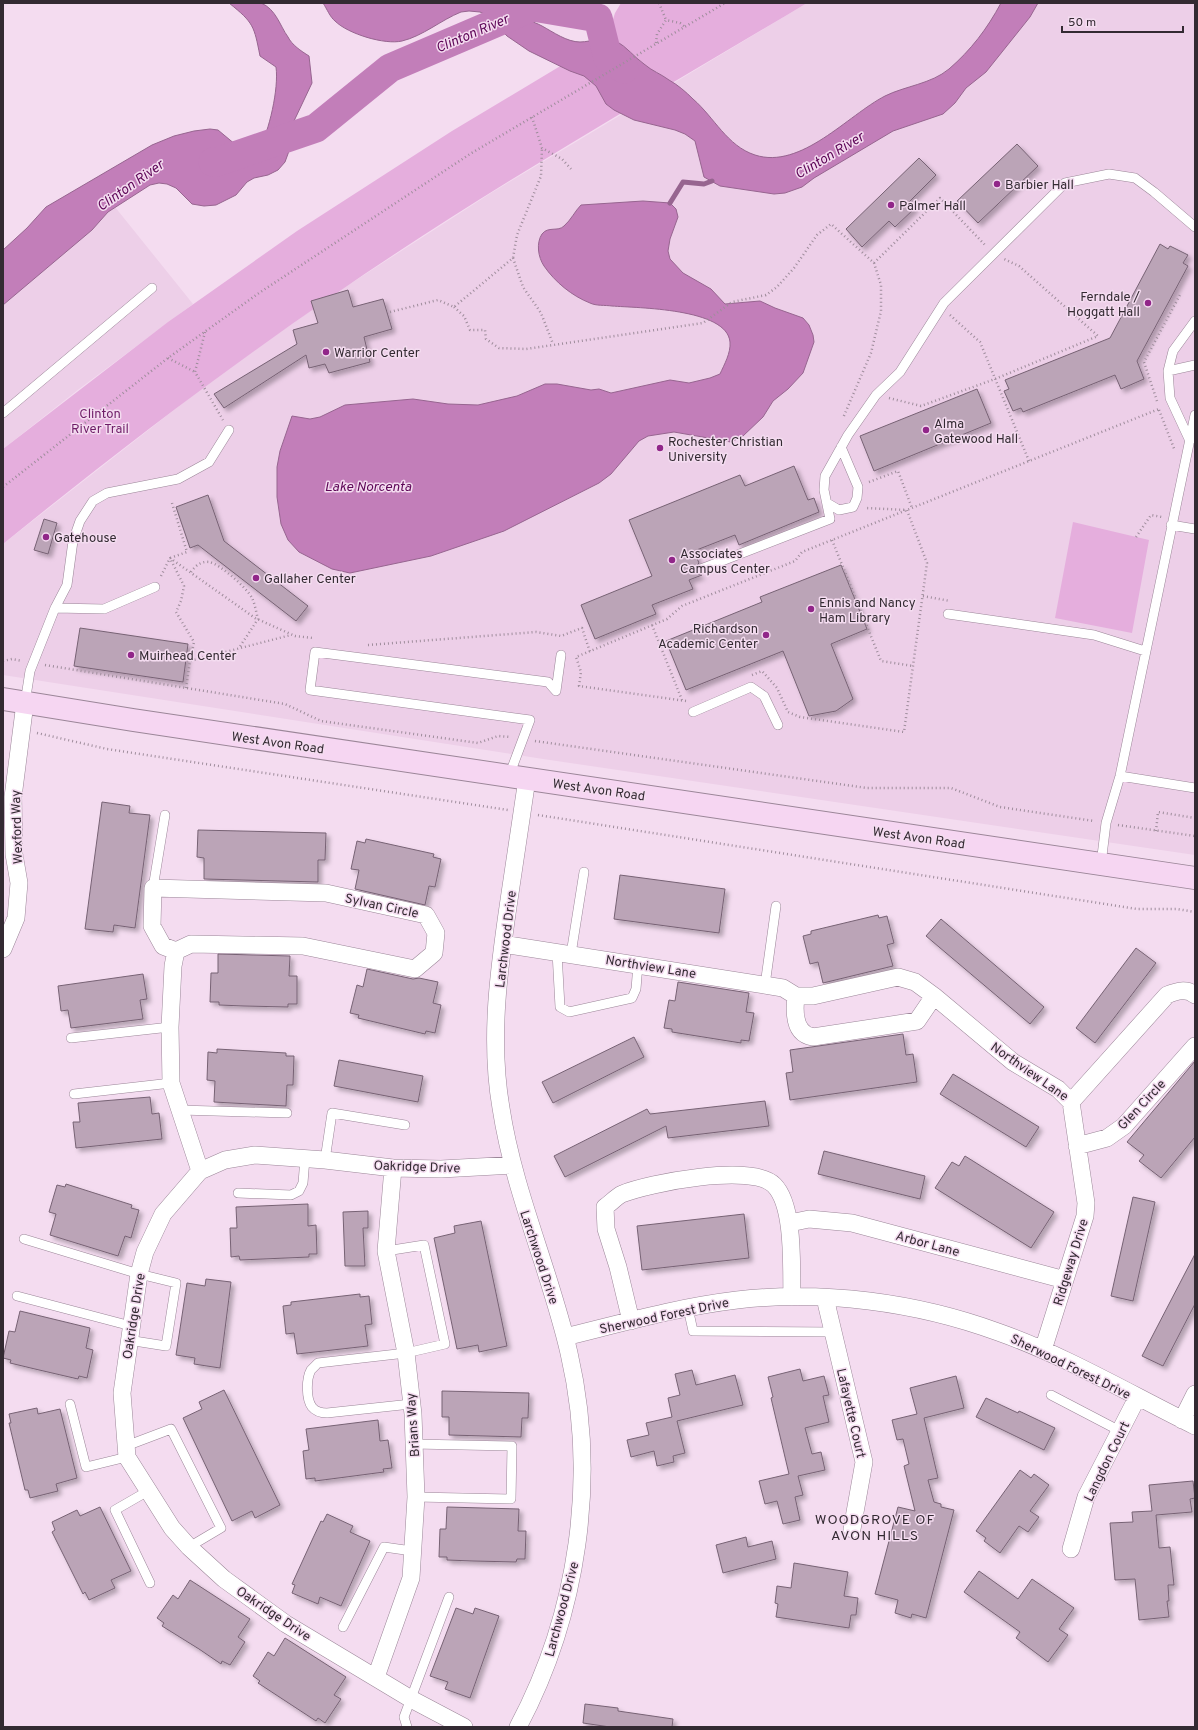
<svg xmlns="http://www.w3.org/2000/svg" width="1198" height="1730" font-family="Overpass,sans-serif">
	<defs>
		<filter id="shadow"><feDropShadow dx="3.5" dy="3.5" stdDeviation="2" flood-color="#0004"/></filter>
	</defs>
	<rect width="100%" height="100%" fill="#f4dcf0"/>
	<path fill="#edcfe8" d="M 807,3 L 1195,3 L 1195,855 L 543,759 L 3,675 L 3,544 L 211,381 L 336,293 L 491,193 Z
		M 115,207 L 193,304 L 79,389 L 3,449 L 3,305 L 92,230 L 108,212 Z"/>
	<path fill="#e5aedd" d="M 621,3 L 807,3 C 648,98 486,190 334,295 C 220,373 110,457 3,544 L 3,449 L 168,322 L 297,231 L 452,131 L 607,38 L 615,13 Z
		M 1073,522 L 1149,540 L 1132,633 L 1055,618 Z"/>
	<path fill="#c27eb9" stroke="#976590" d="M 229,3 C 237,3 254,1 261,3 C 276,9 280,26 288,37 C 292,45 301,51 309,56 L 312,83 L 294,121 L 289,151 L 285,162 L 278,170 L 268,175 L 254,178 L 247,182 L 236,195 L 216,205 L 204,206 L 192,204 L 176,188 L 167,184 L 159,183 L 150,185 L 108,212 L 92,230 L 3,305 L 3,250 L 27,228 L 46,207 L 152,145 L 174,136 L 194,131 L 210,129 L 218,130 L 236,145 L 254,151 L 259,150 C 269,131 279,89 276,67 L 260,56 C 254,26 254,23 229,3 Z
		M 323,3 L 511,3 C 516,8 520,14 526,18 C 531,22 537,23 542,26 C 553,32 567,42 580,42 C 592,42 605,35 616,41 C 627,47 634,57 644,64 C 652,71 661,74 669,80 C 678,85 686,92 693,99 C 714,117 727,146 755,155 C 801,170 848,115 885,96 C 905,86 931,84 949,69 C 971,50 987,29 1001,3 L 1038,3 L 1030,17 L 986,72 L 966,88 L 955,103 L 943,114 L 893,131 L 814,178 L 802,187 L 785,193 L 774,194 L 720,186 L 704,177 L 695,141 L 685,134 L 675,130 L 634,120 L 614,110 L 606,104 L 596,86 L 584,76 L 570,71 L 529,51 L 507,36 L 488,16 L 480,12 L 469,11 L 461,12 C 441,20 423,36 402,41 C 385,45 348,34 335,21 C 330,17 327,9 323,3 Z
		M 643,201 L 670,203 L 676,209 L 678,217 L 670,239 L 668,251 L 670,259 L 683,273 L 711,289 L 725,304 L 760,301 L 775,308 L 803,318 L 809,325 L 813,335 L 814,342 L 803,373 L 788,389 L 773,401 L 763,417 L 743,436 L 731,442 L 674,432 L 648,436 L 639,441 L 611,474 L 599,483 L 504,531 L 431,556 L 350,573 L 332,569 L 299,552 L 288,540 L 281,524 L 277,497 L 277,467 L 280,451 L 292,416 L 310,419 L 320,417 L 345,405 L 413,399 L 448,404 L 478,405 L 517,396 L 545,384 L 557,384 L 591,390 L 599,389 L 611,393 L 670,380 L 689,383 L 710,378 L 720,374 C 724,365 731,353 730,342 C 727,308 637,308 612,306 C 605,305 596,306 590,303 C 572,296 555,282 544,266 C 538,257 536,243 542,234 C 548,226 558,232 564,226 C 571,220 575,211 581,205 Z"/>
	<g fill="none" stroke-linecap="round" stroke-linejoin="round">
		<path stroke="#976590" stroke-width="5" d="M 670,203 L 683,182 L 704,184 L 712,181"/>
		<path stroke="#c27eb9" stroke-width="29" d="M 213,162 L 217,162 L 316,128 L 390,68 L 533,7 L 598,18 L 608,58 L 624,69"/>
	</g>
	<path fill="#bba4b7" stroke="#776274" filter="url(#shadow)" d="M 1017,144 L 1038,166 L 978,223 L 957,201 Z
		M 919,158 L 936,175 L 909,202 L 915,208 L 895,227 L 889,221 L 862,247 L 846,229 Z
		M 1160,244 L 1168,249 L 1170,246 L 1188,255 L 1183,263 L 1188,266 L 1137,361 L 1144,379 L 1121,389 L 1115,375 L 1023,412 L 1021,408 L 1013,411 L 1004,391 L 1009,389 L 1005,380 L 1110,338 Z
		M 348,290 L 353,307 L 383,299 L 392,329 L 364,337 L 370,362 L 329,373 L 325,364 L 309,368 L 306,355 L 224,408 L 214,394 L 297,344 L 293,330 L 318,323 L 311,301 Z
		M 977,389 L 991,423 L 874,471 L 860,436 Z
		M 794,466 L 808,500 L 814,498 L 819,512 L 739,545 L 735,535 L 694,551 L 699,563 L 696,566 L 695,571 L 698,574 L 702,575 L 689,580 L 693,589 L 652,605 L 656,614 L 595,639 L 581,605 L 652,576 L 629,520 L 740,475 L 745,486 Z
		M 208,495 L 224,541 L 308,606 L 296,621 L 198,545 L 190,548 L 176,507 Z
		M 44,519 L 57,523 L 48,554 L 34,550 Z
		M 841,565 L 867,629 L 831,644 L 853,699 L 836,711 L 809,716 L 783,651 L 686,690 L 666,641 L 762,602 L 760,597 Z
		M 80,628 L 188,644 L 183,682 L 74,666 Z
		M 102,802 L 130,806 L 129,813 L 150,815 L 135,928 L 114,925 L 113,932 L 85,929 Z
		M 198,830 L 326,833 L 325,860 L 318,860 L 318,882 L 204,879 L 204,858 L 197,857 Z
		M 366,839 L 434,854 L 433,857 L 441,859 L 435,887 L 429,886 L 425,905 L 355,889 L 359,870 L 351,869 L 357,841 L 365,843 Z
		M 620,875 L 725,889 L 719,933 L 614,919 Z
		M 878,915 L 879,918 L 887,916 L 894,943 L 887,945 L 893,966 L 823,983 L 818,962 L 810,964 L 803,936 L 811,934 L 811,931 Z
		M 941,919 L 1044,1007 L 1030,1024 L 926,936 Z
		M 1136,948 L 1156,963 L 1095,1043 L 1076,1028 Z
		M 218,954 L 290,956 L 289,976 L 297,976 L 297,1004 L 288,1004 L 288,1007 L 244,1006 L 219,1005 L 219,1002 L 210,1002 L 211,973 L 218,973 Z
		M 367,969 L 413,979 L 419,978 L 438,982 L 433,1003 L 441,1005 L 435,1033 L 426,1031 L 425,1034 L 358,1018 L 359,1015 L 350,1013 L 357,985 L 363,987 Z
		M 143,974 L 147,999 L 140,1000 L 143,1019 L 71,1028 L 68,1010 L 61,1011 L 58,986 Z
		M 678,982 L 749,993 L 746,1012 L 754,1013 L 749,1041 L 741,1040 L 741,1043 L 672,1032 L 672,1029 L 664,1028 L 669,1000 L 675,1001 Z
		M 903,1034 L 906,1055 L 913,1054 L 917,1082 L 790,1100 L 786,1073 L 793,1072 L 790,1050 Z
		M 634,1037 L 644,1057 L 553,1103 L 542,1082 Z
		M 217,1049 L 286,1053 L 286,1056 L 294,1056 L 293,1085 L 287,1085 L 286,1106 L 214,1102 L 215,1081 L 207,1080 L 208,1052 L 217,1053 Z
		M 339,1060 L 423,1076 L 418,1102 L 334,1086 Z
		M 1195,1061 L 1195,1137 L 1161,1178 L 1139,1161 L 1144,1155 L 1127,1142 Z
		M 953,1074 L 1039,1127 L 1026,1147 L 940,1094 Z
		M 150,1097 L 152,1114 L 159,1113 L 162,1139 L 76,1148 L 73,1122 L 80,1122 L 78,1103 Z
		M 765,1101 L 769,1126 L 668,1138 L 666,1126 L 565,1177 L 554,1156 L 647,1109 L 650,1114 Z
		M 824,1151 L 925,1176 L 920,1199 L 818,1174 Z
		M 965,1156 L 1054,1212 L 1031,1248 L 935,1188 L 952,1162 L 959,1166 Z
		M 66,1184 L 132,1205 L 131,1208 L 139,1210 L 131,1238 L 125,1236 L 118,1256 L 50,1235 L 56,1214 L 49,1212 L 57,1185 L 65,1187 Z
		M 1133,1197 L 1155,1202 L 1133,1301 L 1111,1296 Z
		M 308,1204 L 308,1226 L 316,1225 L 317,1254 L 309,1254 L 309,1257 L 240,1260 L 239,1256 L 231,1257 L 230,1228 L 237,1228 L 236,1207 Z
		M 368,1211 L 368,1228 L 363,1228 L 365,1266 L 345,1266 L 343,1212 Z
		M 744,1214 L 749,1258 L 642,1270 L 637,1226 Z
		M 481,1221 L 507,1346 L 479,1352 L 478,1345 L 457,1349 L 434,1238 L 455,1233 L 454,1226 Z
		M 1195,1254 L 1195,1304 L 1163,1366 L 1142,1356 Z
		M 206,1279 L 231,1282 L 220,1368 L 194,1364 L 195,1358 L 176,1355 L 187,1283 L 205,1286 Z
		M 360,1294 L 360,1297 L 369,1296 L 372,1324 L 365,1325 L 368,1346 L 297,1354 L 294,1333 L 286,1334 L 283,1306 L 291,1305 L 291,1302 Z
		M 20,1311 L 90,1328 L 86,1348 L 93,1350 L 87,1378 L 79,1376 L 78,1379 L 35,1369 L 10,1363 L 11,1360 L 3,1358 L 9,1331 L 15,1332 Z
		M 800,1369 L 803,1381 L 824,1376 L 829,1395 L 823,1396 L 829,1422 L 805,1428 L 812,1454 L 821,1452 L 825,1470 L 798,1476 L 803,1495 L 795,1497 L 800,1520 L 783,1524 L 777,1501 L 765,1504 L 759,1481 L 789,1474 L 771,1398 L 773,1397 L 768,1377 Z
		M 692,1370 L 696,1385 L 735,1375 L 743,1405 L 677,1421 L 685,1453 L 673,1456 L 674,1462 L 657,1466 L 654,1451 L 631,1457 L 627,1440 L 649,1435 L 646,1423 L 672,1417 L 668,1398 L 680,1395 L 675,1374 Z
		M 956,1376 L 964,1408 L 924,1418 L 938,1478 L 928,1480 L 934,1502 L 941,1504 L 941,1507 L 954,1510 L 926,1618 L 912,1614 L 911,1618 L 895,1613 L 898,1600 L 875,1594 L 898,1507 L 915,1511 L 904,1466 L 909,1464 L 903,1439 L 897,1440 L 892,1420 L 917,1414 L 910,1388 Z
		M 224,1390 L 280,1505 L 255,1518 L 252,1511 L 232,1521 L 183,1418 L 202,1409 L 199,1402 Z
		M 442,1391 L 529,1393 L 528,1418 L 522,1418 L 521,1437 L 449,1435 L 449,1417 L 442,1417 Z
		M 986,1398 L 1018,1413 L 1019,1411 L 1055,1428 L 1044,1450 L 976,1417 Z
		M 37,1408 L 38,1414 L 60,1409 L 77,1478 L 56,1484 L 58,1491 L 30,1498 L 28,1490 L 25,1490 L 9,1423 L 11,1423 L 9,1414 Z
		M 378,1420 L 380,1441 L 388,1440 L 392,1468 L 383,1469 L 384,1472 L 346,1477 L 315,1481 L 315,1478 L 306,1479 L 303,1451 L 309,1450 L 306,1429 Z
		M 1020,1470 L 1031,1478 L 1034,1474 L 1049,1485 L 1030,1511 L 1039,1517 L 1028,1532 L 1019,1526 L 1000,1553 L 984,1541 L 986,1538 L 976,1531 Z
		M 1193,1481 L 1195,1498 L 1190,1499 L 1192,1512 L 1156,1515 L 1159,1548 L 1170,1547 L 1174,1585 L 1168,1585 L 1169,1601 L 1167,1601 L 1169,1617 L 1139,1620 L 1135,1579 L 1115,1580 L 1110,1523 L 1133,1522 L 1132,1512 L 1152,1511 L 1149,1485 Z
		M 100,1507 L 131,1571 L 111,1580 L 115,1588 L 89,1600 L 85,1592 L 83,1594 L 52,1532 L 55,1530 L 52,1522 L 77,1510 L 80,1516 Z
		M 447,1507 L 519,1509 L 518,1531 L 526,1531 L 525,1559 L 517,1559 L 516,1562 L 473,1561 L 447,1560 L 447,1557 L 439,1557 L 440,1529 L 446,1529 Z
		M 327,1514 L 353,1526 L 350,1532 L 370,1541 L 341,1606 L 320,1597 L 318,1604 L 292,1593 L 295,1585 L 292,1584 L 313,1538 L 321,1521 L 323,1522 Z
		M 746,1537 L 748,1547 L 772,1541 L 776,1559 L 723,1573 L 716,1545 Z
		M 794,1563 L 848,1572 L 844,1596 L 858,1598 L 856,1615 L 851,1615 L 849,1628 L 776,1617 L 778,1604 L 775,1603 L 777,1586 L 791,1588 Z
		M 979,1571 L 1018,1599 L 1032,1579 L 1074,1608 L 1059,1629 L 1068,1635 L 1048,1662 L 1016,1638 L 1020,1632 L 964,1592 Z
		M 190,1580 L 250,1619 L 238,1637 L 245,1642 L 230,1665 L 222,1661 L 221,1664 L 199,1649 L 162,1626 L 164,1623 L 157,1618 L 173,1595 L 178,1599 Z
		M 456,1608 L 473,1614 L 475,1608 L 499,1616 L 470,1698 L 445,1689 L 448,1682 L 430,1676 Z
		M 285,1638 L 346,1677 L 334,1695 L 341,1699 L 325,1723 L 318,1718 L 316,1721 L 258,1683 L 260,1681 L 253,1676 L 268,1652 L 274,1656 Z
		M 585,1704 L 618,1708 L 618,1711 L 673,1719 L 672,1727 L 610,1727 L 583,1723 Z"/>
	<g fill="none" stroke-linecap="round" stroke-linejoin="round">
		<g stroke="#9b8698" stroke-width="10">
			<path id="lane" d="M 1195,321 L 1173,351 L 1168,371 L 1195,365
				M 1168,371 L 1170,398 L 1190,441
				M 3,413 L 152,288
				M 827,503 L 839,510 L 853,507 L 857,498 L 858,487 L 841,447
				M 1171,525 L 1195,529
				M 701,569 L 830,519 L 824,490 L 825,476 L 848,435 L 876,395 L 900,372 L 944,303 L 1065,183 L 1109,174 L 1135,178 L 1154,192 L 1195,227
				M 55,608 L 67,585 L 73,541 L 80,521 L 93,501 L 107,493 L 178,479 L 209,462 L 229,430
				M 948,614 L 1094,635 L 1145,651
				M 556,691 L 561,655
				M 25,703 L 30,671 L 55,608 L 104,609 L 155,587
				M 693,712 L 751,687 L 764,696 L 778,725
				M 509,776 L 530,720 L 310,690 L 315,652 L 548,682 L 556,691
				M 1120,776 L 1195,788
				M 1101,864 L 1106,823 L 1120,776 L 1195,415
				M 153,888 L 165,815
				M 557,952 L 560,1007 L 569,1012 L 632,998 L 636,989 L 638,964
				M 571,954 L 584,872
				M 765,985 L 776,906
				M 71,1038 L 170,1027
				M 74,1094 L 171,1083
				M 180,1110 L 287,1113
				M 325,1160 L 332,1113 L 405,1125
				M 238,1193 L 291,1195 L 299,1191 L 303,1183 L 305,1158
				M 24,1239 L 139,1274 L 176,1283 L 166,1346 L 128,1340
				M 386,1251 L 424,1245 L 445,1344 L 406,1353 L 318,1363 C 316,1365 313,1368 311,1370 C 306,1379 306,1399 312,1407 C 316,1412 321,1413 327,1413 L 411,1404
				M 17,1296 L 131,1326
				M 688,1308 L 693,1331 L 833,1332
				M 1051,1395 L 1120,1431
				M 70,1404 L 86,1467 L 127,1457
				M 414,1444 L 512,1446 L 511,1499 L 416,1497
				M 126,1446 L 171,1429 L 221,1528 L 189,1547
				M 148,1491 L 115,1510 L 150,1583
				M 343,1627 L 384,1547 L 412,1551
				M 407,1727 L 404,1717 L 449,1597"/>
		</g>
		<g stroke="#9b8698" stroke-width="18">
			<path id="street" d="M 503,944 L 783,988 L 796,996 L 813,996 L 898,977 L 915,982 L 934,996 L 1013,1062 L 1058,1089 L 1071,1102
				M 3,949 L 16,918 L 19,883 L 14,854 L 13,797 L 25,703
				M 176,951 L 163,946 L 152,926 L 153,888 L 326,893 L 426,915 L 436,933 L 434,953 L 415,969 L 303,946 L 191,944 L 176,951 L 173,966 L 170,1027 L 171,1083 L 200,1171
				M 796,996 C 794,1012 794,1034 813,1037 L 917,1021 L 934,996
				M 1071,1102 L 1167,995 C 1177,991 1186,988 1195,995
				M 1077,1146 L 1107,1138 L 1124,1126 L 1195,1046
				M 790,1223 L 809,1219 L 852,1223 L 1065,1280
				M 825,1298 L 864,1462 L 852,1529
				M 631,1321 L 618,1267 L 606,1229 L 605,1207 C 611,1203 616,1197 622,1194 C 649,1183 752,1163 774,1185 C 795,1206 791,1268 792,1297
				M 565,1337 C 622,1323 678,1307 737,1300 C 823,1290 916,1302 998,1332 C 1066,1356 1130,1394 1195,1426
				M 1043,1350 L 1085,1216 L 1086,1203 L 1071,1102
				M 1182,1420 L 1195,1394
				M 1071,1549 L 1086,1497 L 1137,1398
				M 376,1677 L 411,1578 L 416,1497 L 413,1414 L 406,1353 L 386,1251 L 393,1168
				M 464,1727 L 411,1699 L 286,1624 L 224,1579 L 189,1547 L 172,1528 L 127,1457 L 122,1393 L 139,1274 L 145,1252 L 163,1214 L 200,1171 L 225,1160 L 255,1155 L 325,1160 L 393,1168 L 441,1169 L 513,1165
				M 518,1727 C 578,1614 598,1478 569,1353 C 550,1270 514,1193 501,1108 C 489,1039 499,968 509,900 C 515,859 521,819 527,779"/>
		</g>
		<g stroke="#9b8698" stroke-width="24">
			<path id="secondary" d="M 3,699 L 133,720 L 1195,878"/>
		</g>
		<path stroke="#9f8d9c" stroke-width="2.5" stroke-dasharray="1 3" stroke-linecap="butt" d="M 659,3 L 666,20
			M 656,43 L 657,34 L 666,20 L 680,23 L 685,27
			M 532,117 L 542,148 L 562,159 L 571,169
			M 513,258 L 523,287 L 541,313 L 553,344
			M 874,263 L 940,198 L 986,246
			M 454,307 L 464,316 L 470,330 L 485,330 L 486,339 L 499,348 L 526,349 L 703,323 L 732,302 L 766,295 L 777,287 L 794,268 L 817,235 L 831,224 L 874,263 L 881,285 L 881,311 L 871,353 L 843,418
			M 390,312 L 438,300 L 454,307 L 513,258 L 517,235 L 541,176 L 542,148
			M 950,315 L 980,342 L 1029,461
			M 205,332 L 195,372 L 223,420
			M 168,358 L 195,372
			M 889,398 L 921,406 L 995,379 L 1098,336 L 1019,266 L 1004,259
			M 1157,401 L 1144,362 L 1181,293
			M 1159,410 L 1175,451
			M 869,482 L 898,471 L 912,508
			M 3,487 L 168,358 L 259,293 L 470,154 L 725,3
			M 172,503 L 187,552 L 170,558 L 184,586 L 181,601 L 176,612 L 194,642 L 190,661
			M 1136,537 L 1151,515 L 1162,517
			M 832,540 L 881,661 L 913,666
			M 191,572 C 195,566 201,561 209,562 C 220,564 247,588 252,598 C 255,604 256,612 258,619 L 239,648
			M 161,576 L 170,558 L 255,618 L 295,636 L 313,638
			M 923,596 L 950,601
			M 652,625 L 682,700
			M 368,645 L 536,632 L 561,636 L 582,628 L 590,652
			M 3,661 L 12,659 L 22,661
			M 45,665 L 285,704 L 321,721 L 478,743 L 498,736 L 510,737
			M 752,675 L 762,671 L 777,688 L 788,712 L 800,717 L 904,732 L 927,563 L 907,510 L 865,508
			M 186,688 L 190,661 L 291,635
			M 686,701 L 579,686 L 581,672 L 576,657 L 667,619 L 682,606 L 795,561 L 802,552 L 1159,409
			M 37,733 L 107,749 L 508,810
			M 535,741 L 867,788 L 951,788 L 1000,807 L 1094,821
			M 538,815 L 1137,909 L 1177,909 L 1195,912
			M 1118,825 L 1195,836
			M 1156,831 L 1158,812 L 1195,818"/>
		<use href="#lane" stroke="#fff" stroke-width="9"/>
		<use href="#street" stroke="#fff" stroke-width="17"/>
		<use href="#secondary" stroke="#f6d6f2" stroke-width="22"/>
	</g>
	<g fill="#912689" stroke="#f4dcf0" stroke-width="1.5">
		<circle cx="997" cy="184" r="4"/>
		<circle cx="891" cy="205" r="4"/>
		<circle cx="1148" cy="303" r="4"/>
		<circle cx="326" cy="352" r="4"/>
		<circle cx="926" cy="430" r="4"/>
		<circle cx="660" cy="448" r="4"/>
		<circle cx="46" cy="537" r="4"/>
		<circle cx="672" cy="560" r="4"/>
		<circle cx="256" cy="578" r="4"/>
		<circle cx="811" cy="609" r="4"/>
		<circle cx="766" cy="635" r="4"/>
		<circle cx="131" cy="655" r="4"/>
	</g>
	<g text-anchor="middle" stroke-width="3" stroke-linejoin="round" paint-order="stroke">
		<g font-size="13" fill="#332a32" stroke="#f4dcf0" text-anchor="start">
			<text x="1005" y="189">Barbier Hall</text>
			<text x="899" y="210">Palmer Hall</text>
			<text x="1140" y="301" text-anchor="end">Ferndale /<tspan x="1140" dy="15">Hoggatt Hall</tspan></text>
			<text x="334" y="357">Warrior Center</text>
			<text x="934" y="428">Alma<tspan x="934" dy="15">Gatewood Hall</tspan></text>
			<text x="668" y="446">Rochester Christian<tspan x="668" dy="15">University</tspan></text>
			<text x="54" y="542">Gatehouse</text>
			<text x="680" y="558">Associates<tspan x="680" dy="15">Campus Center</tspan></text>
			<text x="264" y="583">Gallaher Center</text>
			<text x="819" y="607">Ennis and Nancy<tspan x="819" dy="15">Ham Library</tspan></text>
			<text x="758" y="633" text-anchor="end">Richardson<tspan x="758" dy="15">Academic Center</tspan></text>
			<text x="139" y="660">Muirhead Center</text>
		</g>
		<g font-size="13" fill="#6e1c67" stroke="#f4dcf0">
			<text x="100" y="418">Clinton<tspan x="100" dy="15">River Trail</tspan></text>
		</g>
		<g font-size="13" fill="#332a32" stroke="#f4dcf0">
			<text transform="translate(278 742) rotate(8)" y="5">West Avon Road</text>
			<text transform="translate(599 789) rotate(8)" y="5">West Avon Road</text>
			<text transform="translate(16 827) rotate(-92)" y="5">Wexford Way</text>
			<text transform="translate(919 837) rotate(8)" y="5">West Avon Road</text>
			<text transform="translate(382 905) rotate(12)" y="5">Sylvan Circle</text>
			<text transform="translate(505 939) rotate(-83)" y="5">Larchwood Drive</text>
			<text transform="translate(651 966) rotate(9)" y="5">Northview Lane</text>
			<text transform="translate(1030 1071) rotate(35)" y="5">Northview Lane</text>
			<text transform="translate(1141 1104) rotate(-47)" y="5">Glen Circle</text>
			<text transform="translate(417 1166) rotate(2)" y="5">Oakridge Drive</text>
			<text transform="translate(928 1243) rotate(15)" y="5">Arbor Lane</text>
			<text transform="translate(540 1257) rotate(72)" y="5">Larchwood Drive</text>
			<text transform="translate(1070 1262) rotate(-73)" y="5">Ridgeway Drive</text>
			<text transform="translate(664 1315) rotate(-12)" y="5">Sherwood Forest Drive</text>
			<text transform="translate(133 1316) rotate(-81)" y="5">Oakridge Drive</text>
			<text transform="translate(1071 1366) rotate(26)" y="5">Sherwood Forest Drive</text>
			<text transform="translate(852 1413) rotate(77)" y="5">Lafayette Court</text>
			<text transform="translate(412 1425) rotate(-94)" y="5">Brians Way</text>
			<text transform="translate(1106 1461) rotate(-64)" y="5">Langdon Court</text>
			<text transform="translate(561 1609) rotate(-75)" y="5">Larchwood Drive</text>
			<text transform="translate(274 1613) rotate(34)" y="5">Oakridge Drive</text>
		</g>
		<g font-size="14" font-style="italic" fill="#5d0657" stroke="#f4dcf0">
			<text transform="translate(472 33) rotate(-23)" y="5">Clinton River</text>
			<text transform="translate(829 155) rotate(-31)" y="5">Clinton River</text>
			<text transform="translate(130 185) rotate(-35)" y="5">Clinton River</text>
			<text x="368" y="491">Lake Norcenta</text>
		</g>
		<g font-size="14" letter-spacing="1" fill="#332a32" stroke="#f4dcf0">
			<text x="875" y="1524">WOODGROVE OF<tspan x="875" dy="16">AVON HILLS</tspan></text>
		</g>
	</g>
	<rect width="1198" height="1730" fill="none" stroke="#332a32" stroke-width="8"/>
	<path d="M1062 26v6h121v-6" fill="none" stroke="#332a32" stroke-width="2"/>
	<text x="1068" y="26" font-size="12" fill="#332a32" stroke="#f4dcf0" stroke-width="3" paint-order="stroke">50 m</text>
</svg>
